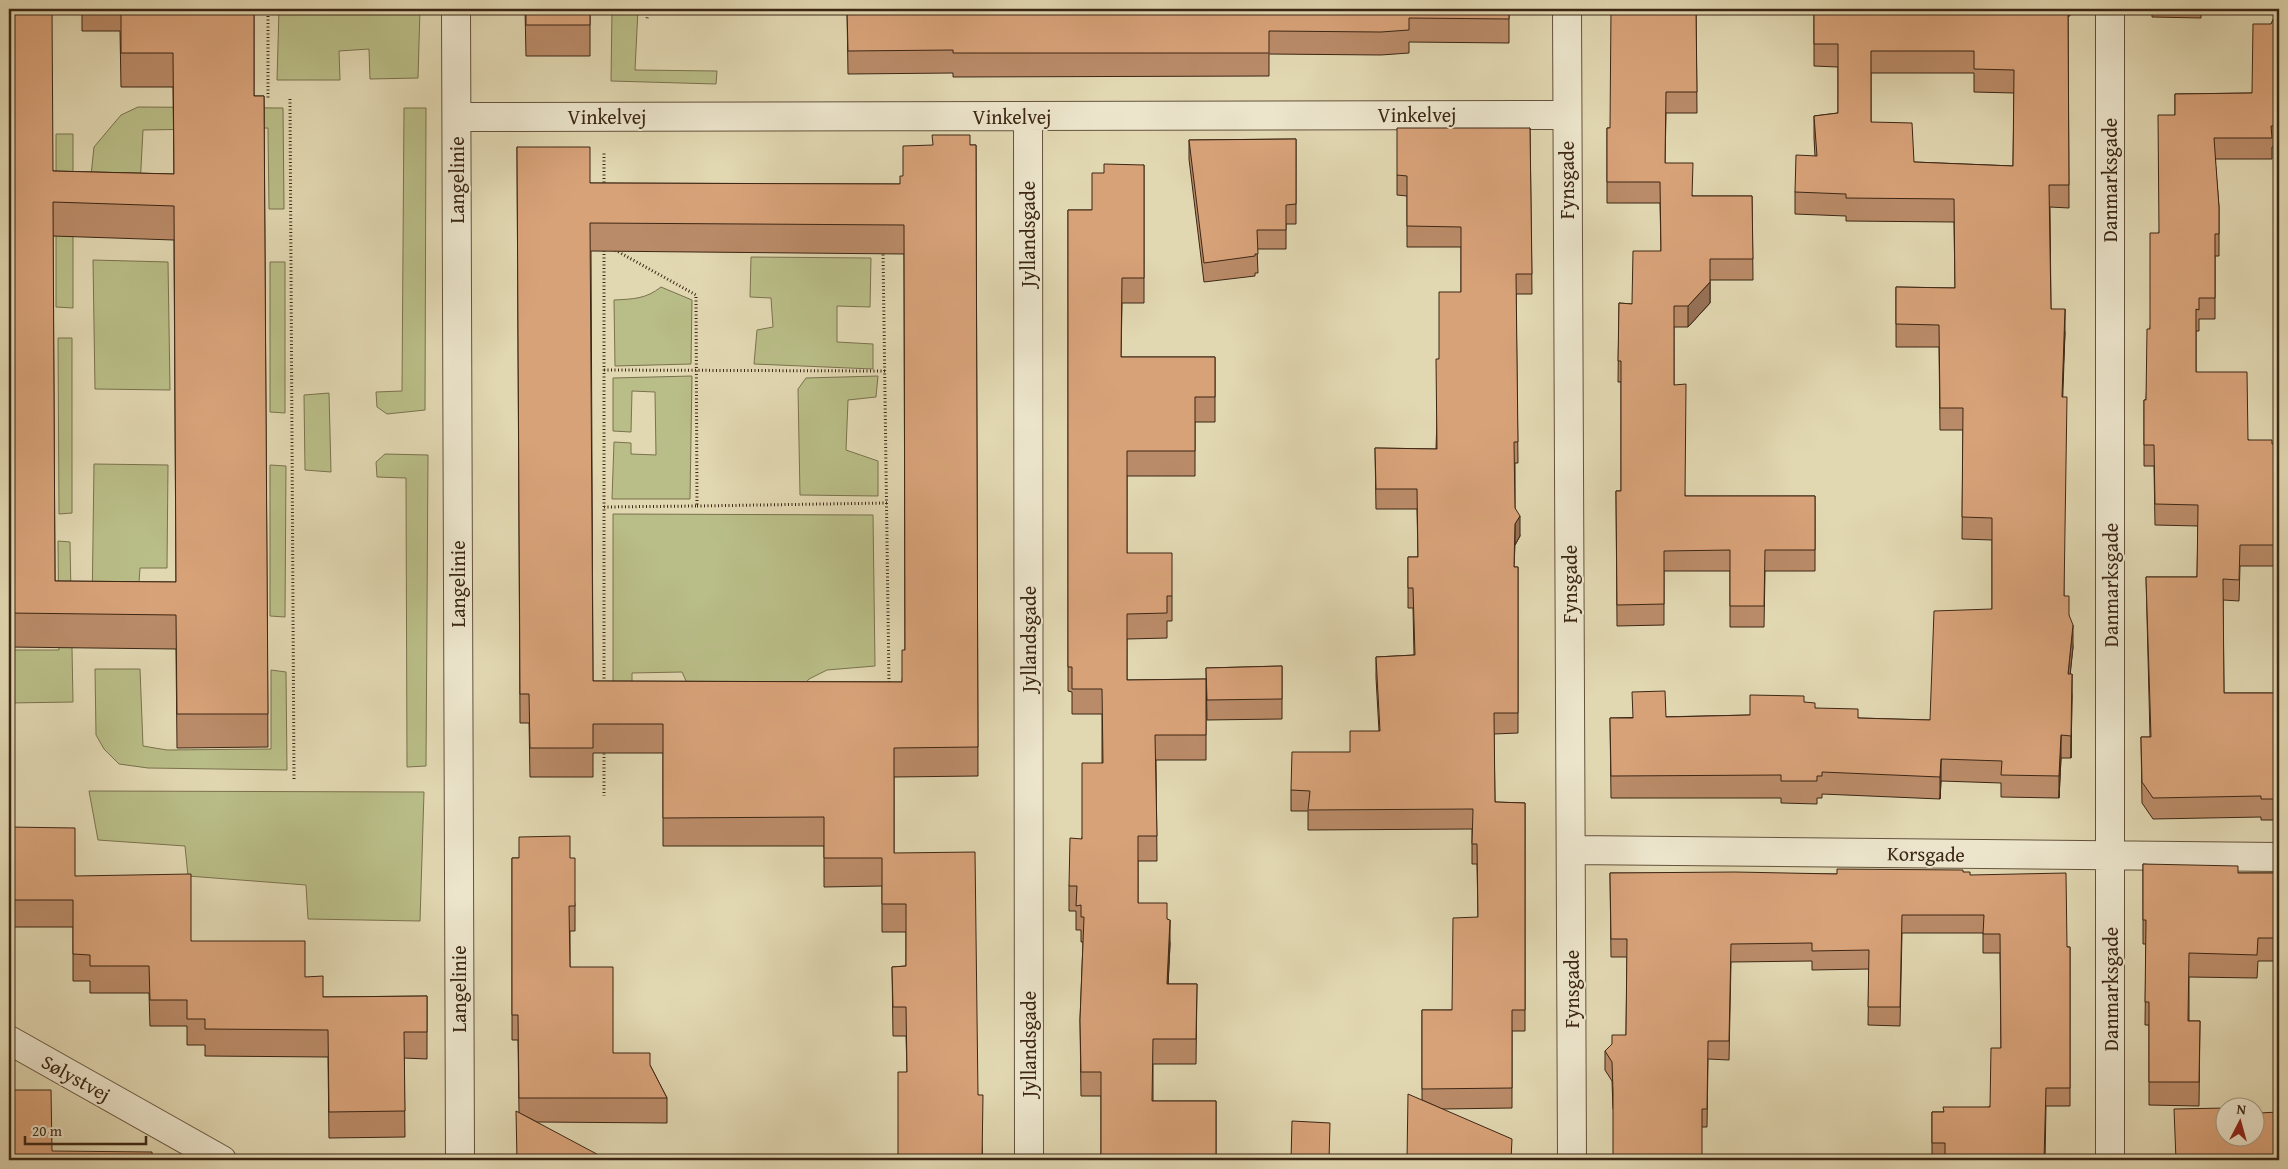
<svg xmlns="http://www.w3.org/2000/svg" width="2288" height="1169" font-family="'Gentium Book Plus',serif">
	<rect width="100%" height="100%" fill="#e1d7b1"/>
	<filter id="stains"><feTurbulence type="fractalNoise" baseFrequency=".004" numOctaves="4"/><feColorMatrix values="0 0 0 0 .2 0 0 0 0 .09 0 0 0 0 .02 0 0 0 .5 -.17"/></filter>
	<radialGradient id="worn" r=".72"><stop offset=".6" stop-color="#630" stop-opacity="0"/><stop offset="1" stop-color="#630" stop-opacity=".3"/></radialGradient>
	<path fill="#b9bd87" stroke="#7a724e" d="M 279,9 L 420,9 L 418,78 L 370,79 L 369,49 L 339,51 L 340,80 L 277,80 Z
		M 638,9 L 635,70 L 717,71 L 716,84 L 611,81 L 612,10 Z
		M 138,107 L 283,108 L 284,209 L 269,209 L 268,128 L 143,130 L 140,186 L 90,185 L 94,147 L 121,115 Z
		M 404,108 L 426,108 L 425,410 L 387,414 L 377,407 L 376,392 L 402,391 Z
		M 56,134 L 73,134 L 73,308 L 56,307 Z
		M 751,257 L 871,258 L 870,307 L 837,306 L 837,342 L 873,344 L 873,369 L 754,364 L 757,330 L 773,327 L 771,298 L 750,297 Z
		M 93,260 L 168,262 L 170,390 L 95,389 Z
		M 270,262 L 285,262 L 285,413 L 270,412 Z
		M 661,287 L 692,300 L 691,364 L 615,366 L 614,300 C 633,299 646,299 661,287 Z
		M 58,338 L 72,338 L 72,513 L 59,514 Z
		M 692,376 L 690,499 L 612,499 L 614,442 L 631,443 L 631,454 L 656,455 L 655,392 L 632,391 L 631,432 L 613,431 L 613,378 Z
		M 878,376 L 876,397 L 848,400 L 846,450 L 878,461 L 878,496 L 800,495 L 798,389 L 806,378 Z
		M 329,393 L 331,472 L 305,470 L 304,395 Z
		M 385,454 L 428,455 L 426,766 L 407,767 L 406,478 L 377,477 L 376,462 Z
		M 94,464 L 168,465 L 167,568 L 140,568 L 137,612 L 92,611 Z
		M 270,465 L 286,466 L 285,617 L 270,616 Z
		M 613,514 L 873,515 L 875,666 L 827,670 L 809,679 L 787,705 L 696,703 L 682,672 L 632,673 L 632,683 L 613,685 Z
		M 58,541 L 70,542 L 73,702 L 9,703 L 9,650 L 59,650 Z
		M 95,669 L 140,669 L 143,746 L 167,750 L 271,749 L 271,670 L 286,672 L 287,770 L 148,768 L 119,764 L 104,749 L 96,735 Z
		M 89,791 L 424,792 L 420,921 L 308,919 L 306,885 L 188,876 L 185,846 L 98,840 Z"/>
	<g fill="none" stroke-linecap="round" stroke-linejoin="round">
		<g stroke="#65533c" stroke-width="30">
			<path id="minor" d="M 456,9 C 459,393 457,776 460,1160
				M 1567,9 L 1572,1160
				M 2110,9 L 2110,1160
				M 457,117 L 1566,115
				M 1028,117 L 1029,1160
				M 1572,850 L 2279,857
				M 9,1040 L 222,1160"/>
		</g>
		<path stroke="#3c2715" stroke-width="3" stroke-dasharray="1 2.5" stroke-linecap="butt" d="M 268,9 L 268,99
			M 647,9 L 649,9 L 647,19
			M 290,99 L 294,779
			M 604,186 L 604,152
			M 604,247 L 604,684
			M 883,251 L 889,684
			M 604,370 L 885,371
			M 697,506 L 887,503
			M 604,507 L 697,506 L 696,295 L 615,250
			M 604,750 L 604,796"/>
		<use href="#minor" stroke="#ece5cc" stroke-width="28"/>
	</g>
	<path fill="#ba8b68" stroke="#3c2715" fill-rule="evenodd" d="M 9,9 L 53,171 L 174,174 L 173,87 L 121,87 L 120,31 L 82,31 L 82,9 L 254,9 L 254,96 L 264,96 L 268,747 L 177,748 L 176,649 L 9,647 ZM 53,236 L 174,240 L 176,582 L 55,581 Z
		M 525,9 L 590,9 L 590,56 L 526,56 Z
		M 847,9 L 1509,9 L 1509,43 L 1409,42 L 1409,53 L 1381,55 L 1269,54 L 1269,76 L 953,77 L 953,73 L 848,74 Z
		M 1696,9 L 1697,113 L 1666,113 L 1665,163 L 1693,196 L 1752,196 L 1753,280 L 1710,280 L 1710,303 L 1688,327 L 1674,327 L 1674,385 L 1685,496 L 1815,496 L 1815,571 L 1765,571 L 1764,627 L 1730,627 L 1730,571 L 1664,571 L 1664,625 L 1617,626 L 1616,491 L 1621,491 L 1621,382 L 1618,382 L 1619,303 L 1632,304 L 1661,251 L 1660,203 L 1607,203 L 1607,128 L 1610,128 Z
		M 1814,9 L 2070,9 L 2070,16 L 2068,16 L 2069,208 L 2050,207 L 2051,309 L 2065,332 L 2062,397 L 2064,596 L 2069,616 L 2073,647 L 2070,674 L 2072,696 L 2071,758 L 2061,758 L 2059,798 L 2001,797 L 2001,783 L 1941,781 L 1940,799 L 1822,794 L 1822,798 L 1817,798 L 1817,804 L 1781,803 L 1781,798 L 1611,798 L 1610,718 L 1750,715 L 1804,702 L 1815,708 L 1858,718 L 1930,720 L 1992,609 L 1992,540 L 1962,539 L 1963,430 L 1940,430 L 1939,347 L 1896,347 L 1896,287 L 1955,288 L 1954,222 L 1846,221 L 1846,216 L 1795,214 L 1795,192 L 1815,156 L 1814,138 L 1814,116 L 1838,113 L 1838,67 L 1814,66 ZM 1871,73 L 1974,73 L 1974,92 L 2014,93 L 2013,166 L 1914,162 L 1871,122 Z
		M 2152,9 L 2201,9 L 2201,18 L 2152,17 Z
		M 2279,9 L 2279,147 L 2272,147 L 2272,159 L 2215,159 L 2219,207 L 2219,256 L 2215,256 L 2215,319 L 2199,319 L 2199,331 L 2196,331 L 2196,372 L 2248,440 L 2272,444 L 2279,444 L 2279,566 L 2240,566 L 2239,601 L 2223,600 L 2224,693 L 2279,693 L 2279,820 L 2261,820 L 2261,817 L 2153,819 L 2142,803 L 2141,737 L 2150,737 L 2146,577 L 2197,577 L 2198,526 L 2155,525 L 2154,466 L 2144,466 L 2144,400 L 2146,400 L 2150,329 L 2159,233 L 2175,115 L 2175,94 L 2252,93 L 2271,24 Z
		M 1530,128 L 1532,294 L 1516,294 L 1518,463 L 1515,463 L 1515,508 L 1520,536 L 1515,545 L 1514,567 L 1518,567 L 1518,733 L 1494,734 L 1495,802 L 1525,803 L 1525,1031 L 1512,1031 L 1512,1108 L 1442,1109 L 1422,1100 L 1422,1010 L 1452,1010 L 1478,917 L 1477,864 L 1472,864 L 1472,829 L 1308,830 L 1308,811 L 1291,811 L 1291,790 L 1350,752 L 1379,731 L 1376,678 L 1376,657 L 1414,655 L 1413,608 L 1408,608 L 1408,557 L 1418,557 L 1417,509 L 1376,509 L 1375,448 L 1436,449 L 1439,359 L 1461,292 L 1461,247 L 1407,247 L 1407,196 L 1397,195 L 1397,175 Z
		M 1296,139 L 1296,224 L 1286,224 L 1286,249 L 1257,249 L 1258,273 L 1255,273 L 1255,276 L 1204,282 L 1189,159 L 1189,140 Z
		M 970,145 L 976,145 L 978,776 L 894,777 L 894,853 L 978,1095 L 983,1160 L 907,1072 L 906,1036 L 893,1036 L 892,967 L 906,966 L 906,932 L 882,932 L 882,886 L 824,887 L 824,846 L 663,846 L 663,753 L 593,753 L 593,777 L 530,777 L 529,723 L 520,723 L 517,147 L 590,183 L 900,184 L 903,176 ZM 591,251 L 904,254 L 905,650 L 902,682 L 593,681 Z
		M 1144,165 L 1144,303 L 1122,303 L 1121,357 L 1215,357 L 1215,422 L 1195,422 L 1195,476 L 1127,476 L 1127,553 L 1172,596 L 1172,621 L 1167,621 L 1167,638 L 1127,639 L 1127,680 L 1206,679 L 1206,760 L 1156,760 L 1157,861 L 1138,861 L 1138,903 L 1167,919 L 1170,944 L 1168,984 L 1197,984 L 1196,1064 L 1153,1064 L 1153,1101 L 1216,1101 L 1216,1160 L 1101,1160 L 1101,1096 L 1081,1096 L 1080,1020 L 1083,942 L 1081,942 L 1081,930 L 1076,930 L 1076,911 L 1069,911 L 1069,886 L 1102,763 L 1102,714 L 1072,714 L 1072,692 L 1068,691 L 1068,210 L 1092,210 L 1104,173 Z
		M 1282,666 L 1282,719 L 1207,720 L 1206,668 Z
		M 9,827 L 75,876 L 191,941 L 305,977 L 323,997 L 427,996 L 427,1059 L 404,1058 L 405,1137 L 329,1138 L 328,1057 L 205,1056 L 205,1045 L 187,1045 L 187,1026 L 150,1026 L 149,993 L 90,993 L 90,981 L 73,981 L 73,927 L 9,927 Z
		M 512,858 L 570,858 L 575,906 L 575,931 L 570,931 L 570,967 L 613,1053 L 650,1065 L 667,1098 L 667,1123 L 537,1122 L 519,1113 L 518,1040 L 512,1040 Z
		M 2143,864 L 2238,873 L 2279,873 L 2279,961 L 2258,961 L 2257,978 L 2189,977 L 2189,1021 L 2200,1021 L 2199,1106 L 2149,1105 L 2149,1025 L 2145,1025 L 2146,944 L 2143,944 Z
		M 1963,872 L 1970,875 L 2067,947 L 2070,947 L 2070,1106 L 2046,1106 L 2045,1160 L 1932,1160 L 1932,1112 L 1943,1112 L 1990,1107 L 2001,1048 L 2000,953 L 1983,953 L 1983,933 L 1902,933 L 1900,1026 L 1868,1025 L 1869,969 L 1812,970 L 1812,961 L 1731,962 L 1729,1060 L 1708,1059 L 1707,1127 L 1702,1127 L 1613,1109 L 1612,1081 L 1605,1070 L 1605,1051 L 1626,1035 L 1627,957 L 1611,957 L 1610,873 L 1837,874 Z"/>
	<path fill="#977155" stroke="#3c2715" d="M 1710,282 L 1710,303 L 1688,327 L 1688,306 Z
		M 2065,309 L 2065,332 L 2062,420 L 2062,397 Z
		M 1520,516 L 1520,536 L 1515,545 L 1515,524 Z
		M 2073,625 L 2073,647 L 2068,696 L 2068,674 Z
		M 2072,674 L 2072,696 L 2071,758 L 2071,736 Z
		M 2061,735 L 2061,758 L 2059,798 L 2059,776 Z
		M 1941,759 L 1941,781 L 1940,799 L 1940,777 Z
		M 1170,920 L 1170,944 L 1167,1008 L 1167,984 Z"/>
	<path fill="#d8a279" stroke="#3c2715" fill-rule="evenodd" d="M 9,9 L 52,9 L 53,171 L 174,174 L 173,53 L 121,53 L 121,9 L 254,9 L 254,96 L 264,96 L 268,714 L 177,714 L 176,615 L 9,613 ZM 53,202 L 174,206 L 176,582 L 55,581 Z
		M 526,9 L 590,9 L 590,25 L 526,25 Z
		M 847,9 L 1509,9 L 1509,19 L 1409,18 L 1409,30 L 1381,32 L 1269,31 L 1269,53 L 953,53 L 953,50 L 848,51 Z
		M 1611,9 L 1696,9 L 1697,92 L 1666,92 L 1665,163 L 1693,163 L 1692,196 L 1752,196 L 1753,259 L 1710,259 L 1710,282 L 1688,306 L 1674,306 L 1674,385 L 1686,384 L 1685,496 L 1815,496 L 1815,550 L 1765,550 L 1764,606 L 1730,606 L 1730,550 L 1664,551 L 1664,604 L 1617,605 L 1616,491 L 1621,491 L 1621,361 L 1618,361 L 1619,303 L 1632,304 L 1633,251 L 1661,251 L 1660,182 L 1607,182 L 1607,128 L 1610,128 Z
		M 1814,9 L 2068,9 L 2069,185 L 2049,185 L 2051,309 L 2065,309 L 2062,397 L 2067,397 L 2064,596 L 2069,596 L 2069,615 L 2073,625 L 2068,674 L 2072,674 L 2071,736 L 2061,735 L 2059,776 L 2001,775 L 2002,761 L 1941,759 L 1940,777 L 1822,772 L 1822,776 L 1817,776 L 1817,781 L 1781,781 L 1781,775 L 1611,776 L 1610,718 L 1633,718 L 1632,692 L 1665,691 L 1666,717 L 1750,715 L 1750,695 L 1804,696 L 1804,702 L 1815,703 L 1815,708 L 1858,709 L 1858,718 L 1930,720 L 1934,611 L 1992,609 L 1992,518 L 1962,517 L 1963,408 L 1940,408 L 1939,325 L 1896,324 L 1896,287 L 1955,288 L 1954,199 L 1846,198 L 1846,194 L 1795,192 L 1796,155 L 1817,156 L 1814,116 L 1838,113 L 1838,44 L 1814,44 ZM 1871,51 L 1974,51 L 1974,69 L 2014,70 L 2013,166 L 1914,162 L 1912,123 L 1871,122 Z
		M 2278,9 L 2279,9 L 2279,126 L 2271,126 L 2272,138 L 2214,138 L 2219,207 L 2219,234 L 2215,234 L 2215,298 L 2199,298 L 2199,310 L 2196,309 L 2196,372 L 2247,372 L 2248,440 L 2272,440 L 2272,444 L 2279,444 L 2279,545 L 2240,545 L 2239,580 L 2223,579 L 2224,693 L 2279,693 L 2279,799 L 2261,799 L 2261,796 L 2153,798 L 2142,782 L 2141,737 L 2151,737 L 2146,577 L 2197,577 L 2198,505 L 2155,504 L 2154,445 L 2144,445 L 2144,400 L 2146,400 L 2147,329 L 2150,329 L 2150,233 L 2159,233 L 2158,115 L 2175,115 L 2175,94 L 2252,93 L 2253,24 L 2271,24 Z
		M 1397,128 L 1530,128 L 1532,274 L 1516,274 L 1518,442 L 1514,442 L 1515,508 L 1520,516 L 1515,524 L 1514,567 L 1518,567 L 1518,713 L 1494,713 L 1495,802 L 1525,803 L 1525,1010 L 1512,1010 L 1512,1088 L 1422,1089 L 1422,1010 L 1452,1010 L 1453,918 L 1478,917 L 1477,844 L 1472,844 L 1473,809 L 1308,810 L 1310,791 L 1291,790 L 1292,752 L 1350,752 L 1350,731 L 1380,731 L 1376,657 L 1415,655 L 1413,588 L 1408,588 L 1408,557 L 1418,557 L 1417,489 L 1376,489 L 1375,448 L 1437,449 L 1436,359 L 1439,359 L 1439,292 L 1461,292 L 1461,227 L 1407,226 L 1407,176 L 1397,175 Z
		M 932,135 L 970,135 L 970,145 L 976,145 L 978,747 L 894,748 L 894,853 L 975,852 L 978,1095 L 983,1095 L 982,1160 L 898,1160 L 898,1072 L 907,1072 L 906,1007 L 893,1007 L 892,967 L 906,966 L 906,904 L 882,904 L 882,858 L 824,858 L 824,817 L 663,818 L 663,724 L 593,724 L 593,748 L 530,748 L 529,694 L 520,694 L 517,147 L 590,147 L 590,183 L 900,184 L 900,176 L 903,176 L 903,146 L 933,145 ZM 590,223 L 904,225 L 905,650 L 902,650 L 902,682 L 593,681 Z
		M 1296,139 L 1296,204 L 1286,205 L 1286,230 L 1257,230 L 1258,254 L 1255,254 L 1255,256 L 1204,263 L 1189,140 Z
		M 1104,164 L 1144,165 L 1144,278 L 1122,278 L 1121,357 L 1215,357 L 1215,397 L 1195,397 L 1195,451 L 1127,451 L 1127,553 L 1172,553 L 1172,596 L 1167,596 L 1167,613 L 1127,614 L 1127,680 L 1206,679 L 1206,735 L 1155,735 L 1157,836 L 1138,836 L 1138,903 L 1167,903 L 1167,919 L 1170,920 L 1167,984 L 1197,984 L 1196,1039 L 1153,1039 L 1152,1101 L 1216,1101 L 1216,1158 L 1201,1158 L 1201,1160 L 1101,1160 L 1101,1072 L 1081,1072 L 1080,1020 L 1084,917 L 1081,917 L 1081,905 L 1076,906 L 1077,886 L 1069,886 L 1070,838 L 1082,839 L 1082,763 L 1103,763 L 1102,689 L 1072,689 L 1072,667 L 1068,667 L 1068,210 L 1092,210 L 1092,173 L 1104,173 Z
		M 1282,666 L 1282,699 L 1207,700 L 1206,668 Z
		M 9,827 L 75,828 L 75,876 L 191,874 L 191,941 L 305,941 L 305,977 L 323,976 L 323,997 L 427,996 L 427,1032 L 404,1032 L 405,1111 L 329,1112 L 328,1030 L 205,1029 L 205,1019 L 187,1019 L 187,1000 L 150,1000 L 149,966 L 90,966 L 90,955 L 73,954 L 73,900 L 9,900 Z
		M 570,836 L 570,858 L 575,858 L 575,906 L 569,906 L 570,967 L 613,967 L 613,1053 L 650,1053 L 650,1065 L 667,1098 L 519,1098 L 518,1015 L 512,1015 L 512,858 L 519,858 L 519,837 Z
		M 2143,864 L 2238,866 L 2238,873 L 2279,873 L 2279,938 L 2258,938 L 2257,955 L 2189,953 L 2188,1021 L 2200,1021 L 2199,1082 L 2149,1082 L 2149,1002 L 2145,1002 L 2146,920 L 2143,920 Z
		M 1837,869 L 1963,870 L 1963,872 L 1970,872 L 1970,875 L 2066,873 L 2067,947 L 2070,947 L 2070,1088 L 2046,1088 L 2044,1160 L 1945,1160 L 1945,1143 L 1932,1143 L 1932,1112 L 1944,1112 L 1943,1107 L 1990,1107 L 1991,1048 L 2001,1048 L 2000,934 L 1983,934 L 1984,915 L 1902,915 L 1900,1007 L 1868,1007 L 1869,950 L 1812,951 L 1812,943 L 1731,944 L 1729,1041 L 1708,1041 L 1707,1109 L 1702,1109 L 1702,1160 L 1613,1160 L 1613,1091 L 1612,1062 L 1605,1051 L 1612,1044 L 1612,1035 L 1626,1035 L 1627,939 L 1611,939 L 1610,873 L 1735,872 L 1837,874 Z
		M 9,1090 L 51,1090 L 52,1151 L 152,1152 L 152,1160 L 9,1160 Z
		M 1408,1094 L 1512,1139 L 1511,1160 L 1407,1160 Z
		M 2226,1108 L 2226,1136 L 2256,1136 L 2256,1108 L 2259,1108 L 2259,1113 L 2279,1112 L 2279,1160 L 2176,1160 L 2174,1109 Z
		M 516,1111 L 608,1160 L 517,1160 Z
		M 1292,1121 L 1330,1123 L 1329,1160 L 1291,1160 Z"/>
	<g text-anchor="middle" stroke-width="4" stroke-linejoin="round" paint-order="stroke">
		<g font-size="20" fill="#3c2715" stroke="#ece5cc">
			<text x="1417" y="122">Vinkelvej</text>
			<text x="607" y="124">Vinkelvej</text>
			<text x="1012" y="124">Vinkelvej</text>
			<text transform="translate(457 180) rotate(-90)" y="7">Langelinie</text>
			<text transform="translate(1567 180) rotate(-90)" y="7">Fynsgade</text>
			<text transform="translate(2110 180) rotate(-90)" y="7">Danmarksgade</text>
			<text transform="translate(1028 234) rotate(-90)" y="7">Jyllandsgade</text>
			<text transform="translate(458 584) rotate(-90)" y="7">Langelinie</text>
			<text transform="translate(1570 584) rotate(-90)" y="7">Fynsgade</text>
			<text transform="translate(2111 585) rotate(-90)" y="7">Danmarksgade</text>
			<text transform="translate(1029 639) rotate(-90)" y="7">Jyllandsgade</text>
			<text transform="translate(1926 854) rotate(1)" y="7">Korsgade</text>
			<text transform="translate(459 989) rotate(-90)" y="7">Langelinie</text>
			<text transform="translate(1572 989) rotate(-90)" y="7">Fynsgade</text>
			<text transform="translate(2111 989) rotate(-90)" y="7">Danmarksgade</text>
			<text transform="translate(1029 1044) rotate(-90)" y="7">Jyllandsgade</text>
			<text transform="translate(76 1078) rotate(29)" y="7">Sølystvej</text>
		</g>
	</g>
	<rect width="2288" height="1169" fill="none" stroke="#e1d7b1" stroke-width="30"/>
	<rect x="10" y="10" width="2268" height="1149" fill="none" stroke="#3c2715" stroke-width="2.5"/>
	<rect x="15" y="15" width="2258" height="1139" fill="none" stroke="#3c2715"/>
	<g transform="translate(2240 1122) rotate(6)"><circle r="24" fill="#ece5cc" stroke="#a69983"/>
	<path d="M0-4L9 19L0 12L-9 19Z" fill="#8f2418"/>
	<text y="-8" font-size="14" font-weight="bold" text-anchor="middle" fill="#3c2715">N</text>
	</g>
	<path d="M25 1136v8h121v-8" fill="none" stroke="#3c2715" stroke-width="2.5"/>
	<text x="32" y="1136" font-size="15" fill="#3c2715" stroke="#ece5cc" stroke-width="4" paint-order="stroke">20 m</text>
	<rect width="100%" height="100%" filter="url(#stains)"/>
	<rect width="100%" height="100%" fill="url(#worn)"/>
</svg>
